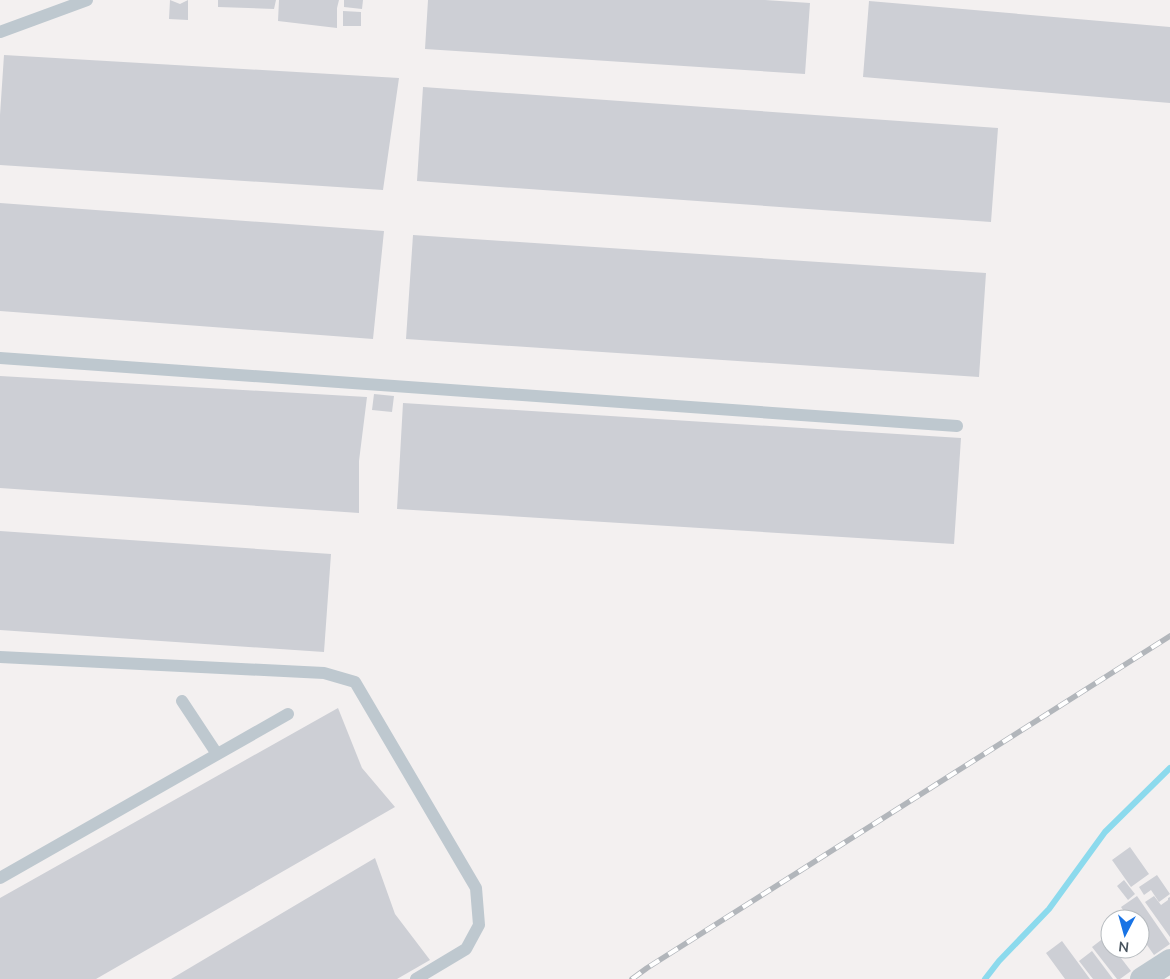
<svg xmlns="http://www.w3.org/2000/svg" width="1170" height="979" font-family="Mulish,sans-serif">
	<rect width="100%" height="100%" fill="#f3f0f0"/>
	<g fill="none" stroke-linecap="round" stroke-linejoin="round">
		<path stroke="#8cdaed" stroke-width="6" d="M 985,979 L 999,961 L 1049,909 L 1105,832 L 1170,768"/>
	</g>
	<path fill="#cdcfd5" d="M 170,0 L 180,4 L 188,0 L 188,20 L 169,19 Z
		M 218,0 L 276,0 L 274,9 L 218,7 Z
		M 279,0 L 339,0 L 337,8 L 337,28 L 278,21 Z
		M 344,0 L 363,0 L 362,9 L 344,7 Z
		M 428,0 L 765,0 L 810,3 L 805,74 L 425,49 Z
		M 869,1 L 1170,27 L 1170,103 L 863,77 Z
		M 343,11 L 361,12 L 361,26 L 343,26 Z
		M 4,55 L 399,78 L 383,190 L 0,165 L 0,115 Z
		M 423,87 L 998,128 L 991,222 L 417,181 Z
		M 0,203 L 384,231 L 373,339 L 0,311 Z
		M 413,235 L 986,273 L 979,377 L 406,339 Z
		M 0,376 L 367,397 L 359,461 L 359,513 L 0,488 Z
		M 374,394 L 394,396 L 392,412 L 372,410 Z
		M 403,403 L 961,438 L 954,544 L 397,509 Z
		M 0,531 L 331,554 L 324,652 L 0,630 Z
		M 338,708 L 362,768 L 395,807 L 96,979 L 0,979 L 0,898 Z
		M 1130,847 L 1149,874 L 1131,887 L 1112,860 Z
		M 375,858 L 395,914 L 430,960 L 397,979 L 171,979 Z
		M 1157,875 L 1170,894 L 1159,902 L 1151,890 L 1144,895 L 1139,887 Z
		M 1124,880 L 1135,894 L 1128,900 L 1117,886 Z
		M 1137,896 L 1170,944 L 1154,955 L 1140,935 L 1140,919 L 1129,919 L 1121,907 Z
		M 1154,896 L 1161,905 L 1168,900 L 1168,898 L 1170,897 L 1170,937 L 1145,902 Z
		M 1105,937 L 1110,944 L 1110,949 L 1114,949 L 1131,971 L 1120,979 L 1117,979 L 1092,947 Z
		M 1062,941 L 1090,979 L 1065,979 L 1046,953 Z
		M 1092,951 L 1113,979 L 1093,979 L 1079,961 Z"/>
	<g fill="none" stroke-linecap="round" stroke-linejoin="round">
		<path stroke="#bec8cf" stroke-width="12" d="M 0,32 L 87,0
			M 0,358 L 957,426
			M 0,657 L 324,673 L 355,682 L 476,888 L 479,925 L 466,949 L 416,979
			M 182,701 L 217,754
			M 0,878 L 288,714"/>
		<path stroke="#bec8cf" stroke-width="24" d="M 1142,979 L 1170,961"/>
		<g stroke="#b2b6bb" stroke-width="5.5">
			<path id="rail" d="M 632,979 L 647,968 L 1170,636"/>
		</g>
		<use href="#rail" stroke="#fff" stroke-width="4" stroke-dasharray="11" stroke-linecap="butt"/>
	</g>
	<g transform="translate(1125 934) rotate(186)"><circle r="24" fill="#ffffff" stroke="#b6bbbf"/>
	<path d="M0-4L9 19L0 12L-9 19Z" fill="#1873e5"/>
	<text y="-8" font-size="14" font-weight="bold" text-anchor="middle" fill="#48545e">N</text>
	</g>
</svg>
